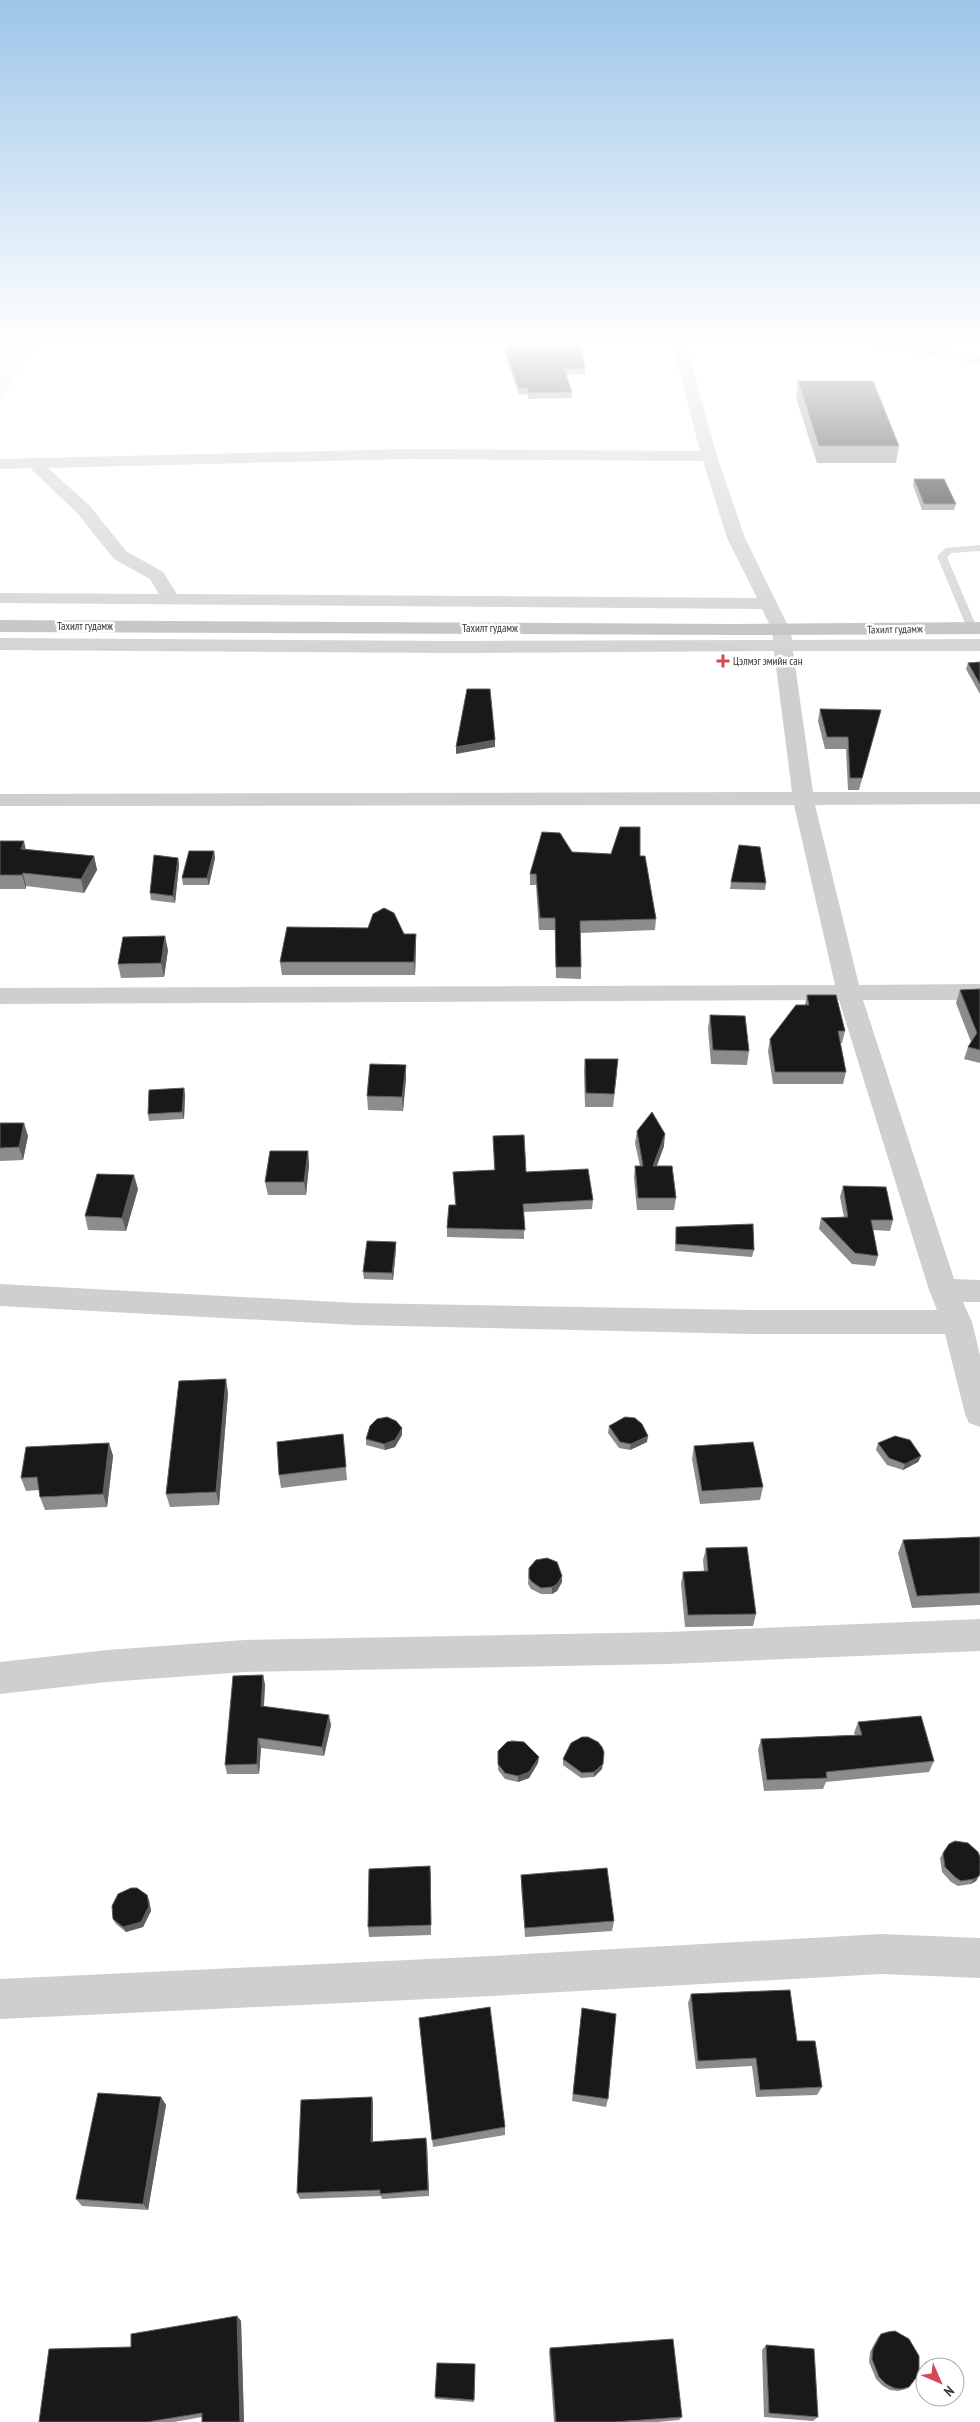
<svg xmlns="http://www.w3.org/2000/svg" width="980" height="2422" font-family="'PT Sans Narrow',sans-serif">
	<rect width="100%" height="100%" fill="#fff"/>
	<path fill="#e2e8dc" d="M 0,344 L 38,344 L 0,400 Z"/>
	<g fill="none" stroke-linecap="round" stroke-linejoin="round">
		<path fill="#cfcfcf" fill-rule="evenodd" d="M 980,545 L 980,551 L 952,553 L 947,557 L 977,628 L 972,631 L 967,628 L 937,556 L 946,548 Z"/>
		<path fill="#cfcfcf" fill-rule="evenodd" d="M 672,344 L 686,344 L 717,456 L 745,538 L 790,630 L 792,640 L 980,639 L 980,651 L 793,651 L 813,792 L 980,792 L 980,804 L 815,805 L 859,985 L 980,984 L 980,1000 L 863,1000 L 954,1279 L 980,1280 L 980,1302 L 963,1302 L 972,1322 L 980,1355 L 980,1427 L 969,1423 L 965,1414 L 945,1334 L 750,1334 L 356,1325 L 0,1306 L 0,1284 L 356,1303 L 750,1310 L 937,1310 L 929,1290 L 839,1000 L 0,1004 L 0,988 L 835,985 L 794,805 L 0,806 L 0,794 L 792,792 L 774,651 L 453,653 L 0,650 L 0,638 L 453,641 L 773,640 L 772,630 L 762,609 L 0,603 L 0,593 L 159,594 L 150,579 L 114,559 L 78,514 L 30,468 L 0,469 L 0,459 L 408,449 L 700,451 ZM 408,459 L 703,461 L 727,538 L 757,598 L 177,594 L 163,572 L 126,551 L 90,506 L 48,468 Z
			M 872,344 L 907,344 L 980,355 L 980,363 L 879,348 Z
			M 980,1619 L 980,1651 L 668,1664 L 245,1672 L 107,1682 L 0,1694 L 0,1662 L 107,1650 L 245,1640 L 668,1632 Z
			M 881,1934 L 980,1938 L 980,1978 L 881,1974 L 492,1996 L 0,2019 L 0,1979 L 492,1956 Z"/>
		<path fill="#bcbcbc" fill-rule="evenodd" d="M 0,620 L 735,624 L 980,622 L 980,634 L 735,635 L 0,632 Z"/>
	</g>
	<path fill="#8c8c8c" d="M 505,350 L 585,369 L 585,374 L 566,375 L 572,392 L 572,398 L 528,399 L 528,394 L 519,395 L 505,355 Z
		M 798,381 L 899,446 L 896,463 L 817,463 L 796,398 Z
		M 914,479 L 956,504 L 954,510 L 922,510 L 913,485 Z
		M 980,662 L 980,694 L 966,669 L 968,663 Z
		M 820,709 L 878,721 L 859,790 L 848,790 L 846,749 L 825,749 L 818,721 Z
		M 0,841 L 26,849 L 94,856 L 97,870 L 84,893 L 26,886 L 26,889 L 0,889 Z
		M 214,851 L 215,858 L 209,885 L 183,885 L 182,878 Z
		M 572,852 L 640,856 L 656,919 L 655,930 L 580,933 L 581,967 L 581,979 L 556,978 L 555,930 L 539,930 L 536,885 L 530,885 L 530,874 Z
		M 178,858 L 179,865 L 175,903 L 151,900 L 150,893 Z
		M 731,882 L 766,883 L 765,890 L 730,889 Z
		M 404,934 L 416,947 L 415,975 L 282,975 L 280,962 Z
		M 168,950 L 164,977 L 121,978 L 118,964 Z
		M 980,989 L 980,1063 L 964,1059 L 968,1047 L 971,1042 L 956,1003 L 960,990 Z
		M 807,995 L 845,1031 L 842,1043 L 840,1043 L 846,1072 L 843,1084 L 773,1084 L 768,1051 L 770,1039 L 805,1005 Z
		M 710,1015 L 749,1051 L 747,1065 L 711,1064 L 708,1029 Z
		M 585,1059 L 617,1073 L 613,1107 L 585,1107 L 584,1072 Z
		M 406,1065 L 406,1078 L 403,1111 L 368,1110 L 367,1096 Z
		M 184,1088 L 185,1095 L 184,1119 L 149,1121 L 148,1114 Z
		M 0,1123 L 28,1136 L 23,1160 L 0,1161 Z
		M 637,1131 L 664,1146 L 657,1166 L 676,1198 L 674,1210 L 637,1210 L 634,1178 L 635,1166 L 640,1166 L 635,1143 Z
		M 493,1136 L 526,1172 L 593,1200 L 592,1209 L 524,1212 L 524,1239 L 447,1237 L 447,1228 L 455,1205 L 453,1172 L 494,1170 Z
		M 308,1151 L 309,1165 L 306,1195 L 268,1195 L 265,1182 Z
		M 843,1186 L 893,1220 L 890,1231 L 873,1230 L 878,1256 L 875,1266 L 852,1264 L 819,1229 L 821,1218 L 844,1217 L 840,1197 Z
		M 138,1189 L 126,1231 L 88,1230 L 85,1216 Z
		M 676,1227 L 754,1250 L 752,1257 L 675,1251 Z
		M 396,1249 L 393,1280 L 364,1279 L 363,1272 Z
		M 228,1393 L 219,1505 L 170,1507 L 166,1494 Z
		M 609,1426 L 647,1442 L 630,1450 L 619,1448 L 608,1433 Z
		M 343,1434 L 347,1480 L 281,1488 L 279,1475 Z
		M 402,1435 L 395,1447 L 385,1450 L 366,1445 L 366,1439 Z
		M 109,1443 L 113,1456 L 107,1507 L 45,1510 L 40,1497 L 39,1490 L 26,1491 L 21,1478 Z
		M 878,1443 L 921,1456 L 918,1462 L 903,1470 L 887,1465 L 876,1450 Z
		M 694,1446 L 763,1487 L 760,1500 L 700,1504 L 692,1459 Z
		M 980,1537 L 980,1605 L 912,1608 L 898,1553 L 903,1540 Z
		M 706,1548 L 756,1614 L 753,1626 L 685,1627 L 681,1584 L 683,1572 L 704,1571 L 703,1560 Z
		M 529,1568 L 562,1582 L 557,1591 L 552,1594 L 541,1594 L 531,1589 L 528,1584 Z
		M 263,1675 L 265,1685 L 264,1707 L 331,1725 L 324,1756 L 261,1748 L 259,1774 L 227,1774 L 225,1765 Z
		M 858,1722 L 934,1761 L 929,1772 L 826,1782 L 823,1789 L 764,1791 L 758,1750 L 761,1739 L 855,1735 L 854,1733 Z
		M 498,1751 L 538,1763 L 529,1778 L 518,1782 L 505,1779 L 498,1770 Z
		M 563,1759 L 602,1769 L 594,1777 L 581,1778 L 563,1765 Z
		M 943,1853 L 979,1876 L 976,1881 L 971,1884 L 958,1886 L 951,1882 L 942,1872 L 940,1858 Z
		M 521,1875 L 614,1921 L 612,1931 L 525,1937 L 521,1885 Z
		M 431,1876 L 431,1935 L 369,1937 L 368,1927 Z
		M 147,1895 L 149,1900 L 151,1911 L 143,1927 L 126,1932 L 116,1924 L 113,1919 Z
		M 691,1994 L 797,2041 L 822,2087 L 817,2095 L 756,2097 L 752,2066 L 696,2069 L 688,2003 Z
		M 581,2017 L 608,2099 L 606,2107 L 572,2101 Z
		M 419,2018 L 505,2127 L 505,2135 L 433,2147 Z
		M 161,2097 L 166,2105 L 148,2210 L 82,2206 L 76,2199 Z
		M 373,2104 L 373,2142 L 427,2144 L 429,2196 L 382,2199 L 381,2196 L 300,2199 L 297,2193 Z
		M 237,2316 L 241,2321 L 244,2422 L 202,2422 L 202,2417 L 174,2422 L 39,2422 L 131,2347 Z
		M 881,2334 L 909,2387 L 906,2389 L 898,2391 L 890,2390 L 883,2386 L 876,2379 L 869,2362 L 870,2352 L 878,2337 Z
		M 766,2345 L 818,2417 L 813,2421 L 764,2417 L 762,2350 Z
		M 550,2348 L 682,2417 L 679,2420 L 658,2422 L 554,2422 L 549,2352 Z
		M 475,2364 L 474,2402 L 436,2399 L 435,2397 Z"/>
	<path fill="#5e5e5e" d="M 495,740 L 495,747 L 456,754 L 456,747 Z
		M 24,841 L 27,855 L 21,849 Z
		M 214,851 L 215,858 L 209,885 L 207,878 Z
		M 94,856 L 97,870 L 84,893 L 81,879 Z
		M 178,858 L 179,865 L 175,903 L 173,896 Z
		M 23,873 L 26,886 L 26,889 L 22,875 Z
		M 416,934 L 416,947 L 415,975 L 414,962 Z
		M 165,936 L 168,950 L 164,977 L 161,963 Z
		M 406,1065 L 406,1078 L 403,1111 L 402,1097 Z
		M 184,1088 L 185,1095 L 184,1119 L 182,1112 Z
		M 24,1123 L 28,1136 L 23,1160 L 19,1147 Z
		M 665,1134 L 664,1146 L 652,1178 L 653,1166 Z
		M 308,1151 L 309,1165 L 306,1195 L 304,1182 Z
		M 134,1175 L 138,1189 L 126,1231 L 122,1218 Z
		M 396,1242 L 396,1249 L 393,1280 L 392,1273 Z
		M 226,1379 L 228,1393 L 219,1505 L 216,1492 Z
		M 402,1428 L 402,1435 L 395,1447 L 385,1450 L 384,1444 Z
		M 648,1436 L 647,1442 L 630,1450 L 631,1444 Z
		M 109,1443 L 113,1456 L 107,1507 L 103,1494 Z
		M 921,1456 L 918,1462 L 903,1470 L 905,1464 Z
		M 562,1576 L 562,1582 L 557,1591 L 552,1594 L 552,1587 Z
		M 263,1675 L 265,1685 L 263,1716 L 261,1706 Z
		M 329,1715 L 331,1725 L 324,1756 L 322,1747 Z
		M 258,1738 L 261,1748 L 259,1774 L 257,1764 Z
		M 539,1757 L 538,1763 L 529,1778 L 518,1782 L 518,1776 Z
		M 603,1764 L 602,1769 L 594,1777 L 594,1772 Z
		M 430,1866 L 431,1876 L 431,1935 L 431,1925 Z
		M 979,1876 L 976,1881 L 971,1884 L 974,1879 Z
		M 147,1895 L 149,1900 L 151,1911 L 143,1927 L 126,1932 L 123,1927 Z
		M 161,2097 L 166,2105 L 148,2210 L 143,2204 Z
		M 372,2097 L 373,2104 L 373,2149 L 371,2142 Z
		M 426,2138 L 427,2144 L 429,2196 L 428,2190 Z
		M 237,2316 L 241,2321 L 244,2422 L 240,2422 Z"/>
	<path fill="#191919" stroke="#5e5e5e" d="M 515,344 L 580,344 L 585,369 L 564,369 L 572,392 L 528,393 L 528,388 L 519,389 L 505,350 Z
		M 798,381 L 873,381 L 899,446 L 819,446 Z
		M 914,479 L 944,479 L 956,504 L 924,504 Z
		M 980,662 L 980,684 L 968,663 Z
		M 467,689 L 490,689 L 495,740 L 456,747 Z
		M 820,709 L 881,710 L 862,778 L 850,778 L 848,737 L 827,737 Z
		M 620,827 L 640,827 L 640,856 L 645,856 L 656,919 L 580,921 L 581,967 L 556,967 L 555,918 L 540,918 L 536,874 L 530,874 L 542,832 L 560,833 L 572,852 L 611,854 Z
		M 0,841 L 24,841 L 21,849 L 94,856 L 81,879 L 23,873 L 22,875 L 0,875 Z
		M 739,845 L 760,847 L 766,883 L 731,882 Z
		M 189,851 L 214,851 L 207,878 L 182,878 Z
		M 154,855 L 178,858 L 173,896 L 150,893 Z
		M 384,908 L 394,913 L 404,934 L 416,934 L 414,962 L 280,962 L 287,927 L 368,928 L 373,914 Z
		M 165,936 L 161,963 L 118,964 L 123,937 Z
		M 980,989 L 980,1050 L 968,1047 L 977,1033 L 960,990 Z
		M 807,995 L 836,995 L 845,1031 L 838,1031 L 846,1072 L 775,1072 L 770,1039 L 796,1005 L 809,1005 Z
		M 710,1015 L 745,1016 L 749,1051 L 713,1050 Z
		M 585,1059 L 618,1059 L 614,1094 L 586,1093 Z
		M 370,1064 L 406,1065 L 402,1097 L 367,1096 Z
		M 184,1088 L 182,1112 L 148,1114 L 149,1090 Z
		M 652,1112 L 665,1134 L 653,1166 L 672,1166 L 676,1198 L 638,1198 L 635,1166 L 643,1166 L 637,1131 Z
		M 0,1123 L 24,1123 L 19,1147 L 0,1148 Z
		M 524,1135 L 526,1172 L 588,1169 L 593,1200 L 523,1204 L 525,1230 L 447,1228 L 449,1205 L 456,1205 L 453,1172 L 495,1170 L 493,1136 Z
		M 270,1151 L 308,1151 L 304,1182 L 265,1182 Z
		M 97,1174 L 134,1175 L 122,1218 L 85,1216 Z
		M 843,1186 L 886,1187 L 893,1220 L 871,1220 L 878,1256 L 855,1253 L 821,1218 L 848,1217 Z
		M 753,1224 L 754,1250 L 676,1244 L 676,1227 Z
		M 367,1241 L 396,1242 L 392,1273 L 363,1272 Z
		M 226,1379 L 216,1492 L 166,1494 L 179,1381 Z
		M 387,1417 L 396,1421 L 402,1428 L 395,1440 L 384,1444 L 366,1439 L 370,1426 L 377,1419 Z
		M 625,1417 L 635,1418 L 642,1424 L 648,1436 L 631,1444 L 620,1442 L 609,1426 Z
		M 343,1434 L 346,1467 L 279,1475 L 277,1442 Z
		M 895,1436 L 910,1440 L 921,1456 L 905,1464 L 889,1458 L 878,1443 Z
		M 753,1442 L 763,1487 L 702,1491 L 694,1446 Z
		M 109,1443 L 103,1494 L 40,1497 L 37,1477 L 21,1478 L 26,1447 Z
		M 980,1537 L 980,1593 L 917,1596 L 903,1540 Z
		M 747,1547 L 756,1614 L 688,1615 L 683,1572 L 708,1571 L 706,1548 Z
		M 547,1558 L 557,1562 L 562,1576 L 557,1584 L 552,1587 L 541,1588 L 532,1582 L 529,1578 L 529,1568 L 536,1560 Z
		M 263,1675 L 261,1706 L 329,1715 L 322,1747 L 258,1738 L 257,1764 L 225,1765 L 233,1676 Z
		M 921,1716 L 934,1761 L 826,1772 L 827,1778 L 767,1780 L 761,1739 L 862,1735 L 858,1722 Z
		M 582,1737 L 588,1737 L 598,1742 L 602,1747 L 604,1752 L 603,1764 L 594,1772 L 582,1773 L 563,1759 L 571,1743 Z
		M 512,1741 L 524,1742 L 539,1757 L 529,1772 L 518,1776 L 505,1773 L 498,1764 L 498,1751 L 507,1742 Z
		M 955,1841 L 968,1843 L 978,1852 L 980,1857 L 980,1873 L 979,1876 L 974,1879 L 961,1881 L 955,1877 L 945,1867 L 943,1853 L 949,1844 Z
		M 430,1866 L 431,1925 L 368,1927 L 369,1869 Z
		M 607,1868 L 614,1921 L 525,1928 L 521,1875 Z
		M 131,1888 L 137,1888 L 147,1895 L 149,1906 L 141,1922 L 123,1927 L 113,1919 L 112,1906 L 118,1894 Z
		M 790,1990 L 797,2041 L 815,2041 L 822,2087 L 760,2090 L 756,2058 L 698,2061 L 691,1994 Z
		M 490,2007 L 505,2127 L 432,2140 L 419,2018 Z
		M 582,2008 L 616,2014 L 608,2099 L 573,2094 Z
		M 98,2093 L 161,2097 L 143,2204 L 76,2199 Z
		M 372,2097 L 371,2142 L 426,2138 L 428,2190 L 380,2194 L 380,2190 L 297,2193 L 301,2100 Z
		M 237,2316 L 240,2422 L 202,2422 L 202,2413 L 147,2422 L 39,2422 L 49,2349 L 131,2347 L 131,2334 Z
		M 895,2331 L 909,2339 L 919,2356 L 919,2374 L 909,2387 L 901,2389 L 894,2388 L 886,2384 L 879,2377 L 872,2359 L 873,2349 L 881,2334 L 888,2332 Z
		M 673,2339 L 682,2417 L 614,2422 L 556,2422 L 550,2348 Z
		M 766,2345 L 814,2349 L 818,2417 L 769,2413 Z
		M 437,2363 L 475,2364 L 474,2400 L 435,2397 Z"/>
	<linearGradient id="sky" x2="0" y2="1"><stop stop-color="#9dc5e8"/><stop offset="0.5" stop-color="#fff"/><stop offset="1" stop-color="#fff" stop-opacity="0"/></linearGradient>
	<rect width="980" height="683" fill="url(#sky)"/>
	<path fill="#d24a53" stroke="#fff" stroke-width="2" d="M720.5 653.5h5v5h5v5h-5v5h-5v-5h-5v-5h5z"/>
	<g text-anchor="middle" stroke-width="5" stroke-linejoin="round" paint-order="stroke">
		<g font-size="11" fill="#323232" stroke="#fff">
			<text x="85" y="630">Тахилт гудамж</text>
			<text x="490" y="632">Тахилт гудамж</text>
			<text transform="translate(895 629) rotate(-1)" y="4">Тахилт гудамж</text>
		</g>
		<g font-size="11" fill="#323232" stroke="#fff" text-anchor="start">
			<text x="733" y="665">Цэлмэг эмийн сан</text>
		</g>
	</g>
	<g transform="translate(940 2382) rotate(135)"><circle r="24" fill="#ffffff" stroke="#adadad"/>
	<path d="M0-4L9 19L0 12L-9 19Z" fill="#d24a53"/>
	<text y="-8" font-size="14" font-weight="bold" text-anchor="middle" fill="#323232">N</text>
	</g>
</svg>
